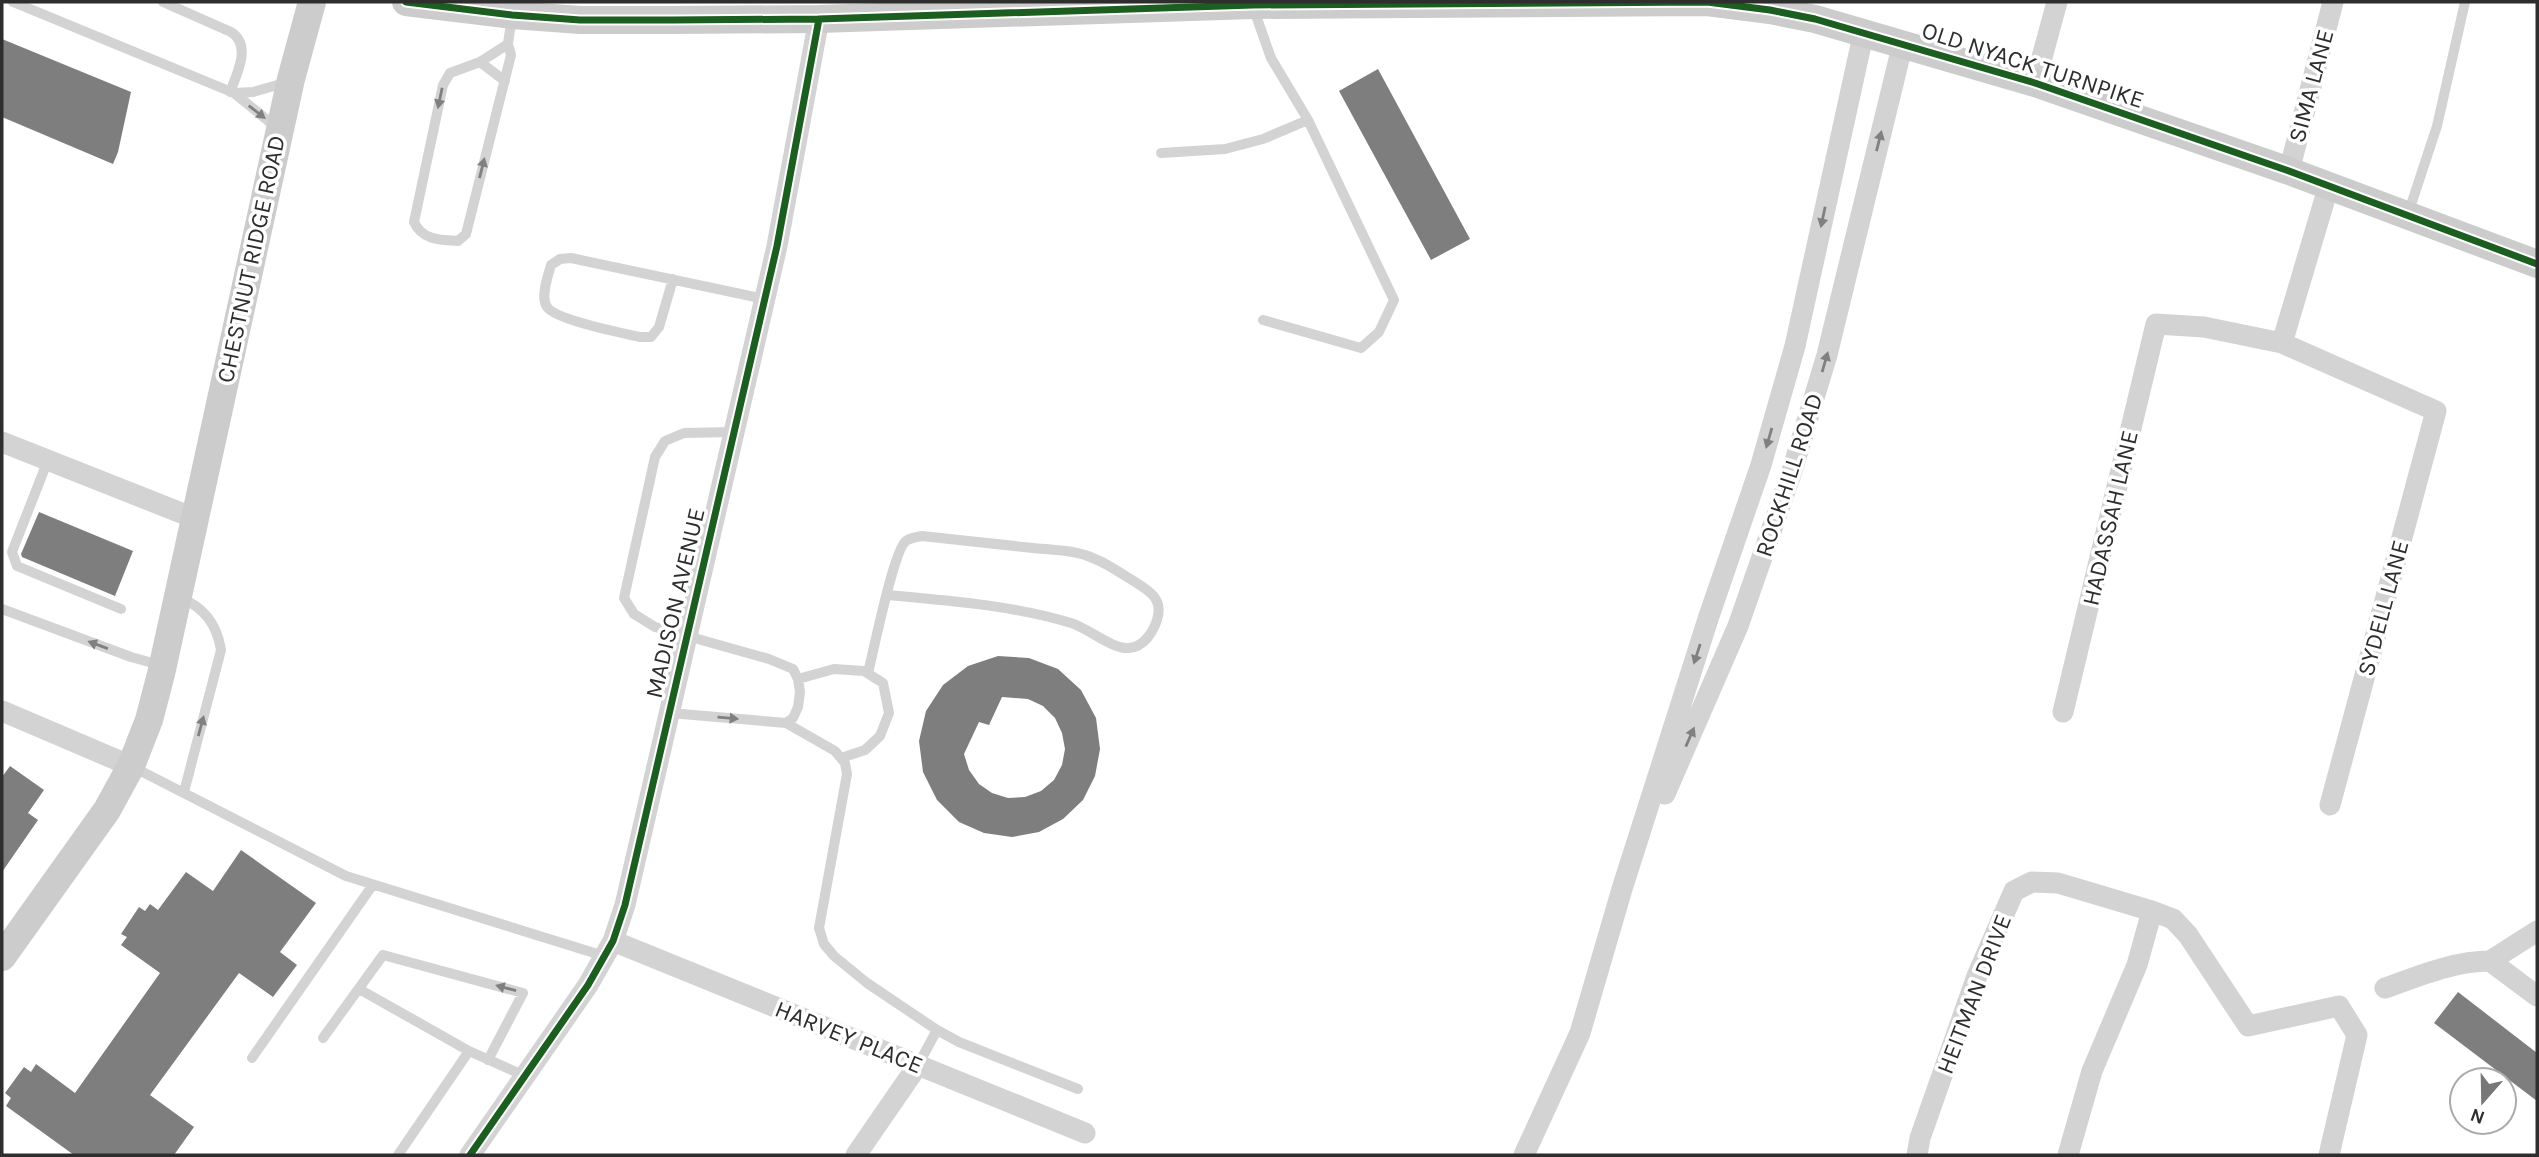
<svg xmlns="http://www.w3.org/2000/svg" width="2539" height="1157" font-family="Karla,sans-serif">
	<rect width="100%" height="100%" fill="#fff"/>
	<path fill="#7e7e7e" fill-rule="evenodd" d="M 2,39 L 131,92 L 118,152 L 113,164 L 2,117 Z
		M 1378,69 L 1470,239 L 1431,260 L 1339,91 Z
		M 39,512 L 133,551 L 115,596 L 22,557 L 21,554 Z
		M 998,656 L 1029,658 L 1058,669 L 1081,690 L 1096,718 L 1100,749 L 1095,776 L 1083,800 L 1063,819 L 1039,832 L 1012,837 L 984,833 L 959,822 L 937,800 L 923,772 L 919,741 L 926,711 L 943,685 L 968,666 ZM 1002,697 L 1028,699 L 1043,706 L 1055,718 L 1062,733 L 1065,749 L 1062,765 L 1054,780 L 1041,791 L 1025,797 L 1008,798 L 992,793 L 979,784 L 969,770 L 964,754 L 979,722 L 989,725 Z
		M 10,766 L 44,790 L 28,813 L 38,820 L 2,872 L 2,777 Z
		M 241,850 L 316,903 L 280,952 L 297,965 L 273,997 L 239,973 L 150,1095 L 194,1127 L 174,1155 L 74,1155 L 6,1106 L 11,1098 L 5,1093 L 24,1067 L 31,1072 L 36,1064 L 75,1093 L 160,973 L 121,945 L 127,937 L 121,934 L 139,907 L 145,911 L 150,904 L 158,910 L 186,872 L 213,891 Z
		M 2458,992 L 2537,1053 L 2537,1101 L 2434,1023 Z"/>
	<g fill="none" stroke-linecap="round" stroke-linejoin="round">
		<path stroke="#d3d3d3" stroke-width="10" d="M 13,2 L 234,93 L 277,128
			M 163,2 L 231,32 C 252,45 237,74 230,92
			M 1253,7 L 1271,58 L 1308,120 L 1394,300 L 1379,332 L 1361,348 L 1263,320
			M 508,44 L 480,62 L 450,73 L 443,85 L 414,222 C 422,240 440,240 458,241 L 466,234 L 511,55 L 508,44 L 512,15
			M 480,62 L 505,81
			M 234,93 L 253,92 L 288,82
			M 1161,153 L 1225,149 L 1263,139 L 1308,120
			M 2408,214 L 2437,126 L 2465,2
			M 673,279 L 659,327 L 651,337 L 640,337 C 622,333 556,320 547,307 C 540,297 548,276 551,265 L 560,259 L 571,258 L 765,299
			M 734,432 L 684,433 L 665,441 L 655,457 L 624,598 L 634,614 L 655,627 L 769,659 L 793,669 L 798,679 L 800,692 L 798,707 L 793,718 L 786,723
			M 48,460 L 12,552 L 17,566 L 121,609
			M 180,598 C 205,607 217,625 221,650 L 184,792
			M 2,609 L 131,657 L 160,665
			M 868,673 C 873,653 894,549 906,541 C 909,538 917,537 922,536 C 959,540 996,544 1033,548 C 1053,550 1077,550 1095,559 C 1108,564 1120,573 1132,580 C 1148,590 1164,598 1157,620 C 1153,632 1144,647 1129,648 C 1113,650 1088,628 1071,623 C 1012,605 949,601 888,595
			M 798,679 L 834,669 L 864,671 L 883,683 L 889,713 L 880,736 L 865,750 L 841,758
			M 670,713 L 786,723 L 835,751 L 845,763 L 847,774 L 819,928 L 824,944 L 834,956 L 867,983 L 937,1030 L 959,1042 L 1078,1089
			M 131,766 L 346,876 L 604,956
			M 359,989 L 469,1051 L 398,1155
			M 323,1038 L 383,955 L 523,993 L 488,1060
			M 469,1051 L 525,1076
			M 252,1058 L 372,886
			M 918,1065 L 937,1030"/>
		<path stroke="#d3d3d3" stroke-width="21" d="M 2035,83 L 2057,2
			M 2289,171 L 2333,2
			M 2282,343 L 2329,185
			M 2,442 L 194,518
			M 2,711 L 131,766
			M 2063,712 L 2156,324 L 2204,327 L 2282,343 L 2436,411 L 2330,805
			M 1665,794 L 1738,626 L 1791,474 L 1827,355 L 1903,43
			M 2537,931 L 2490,961 L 2537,996
			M 613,941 L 1085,1133
			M 2385,988 C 2419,976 2454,961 2490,961
			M 470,1155 L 588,985 L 613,941 L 625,905 L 777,246 L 819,19
			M 856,1155 L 918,1065
			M 1524,1155 L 1580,1033 L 1622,889 L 1709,616 L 1761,465 L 1795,346 L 1864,31
			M 1917,1155 L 1920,1138 L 1977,976 L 2014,891 L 2032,882 L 2058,883 L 2152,911 L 2173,919 L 2188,935 L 2248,1026 L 2339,1006 L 2357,1035 L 2329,1155
			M 2068,1155 L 2092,1071 L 2137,965 L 2152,911"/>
		<path stroke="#ccc" stroke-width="28" d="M 406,2 L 512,15 L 580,20 L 672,20 L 819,19 L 1253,5 L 1707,2 L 1770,10 L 1815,19 L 2035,83 L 2289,171 L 2537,264
			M 2,957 L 107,810 L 131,766 L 149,720 L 161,674 L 291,79 L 312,2"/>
		<g stroke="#fff" stroke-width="11">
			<path id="cycleway" d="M 406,2 L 512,15 L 580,20 L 672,20 L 819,19 L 1253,5 L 1707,2 L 1770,10 L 1815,19 L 2035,83 L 2289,171 L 2537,264
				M 470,1155 L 588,985 L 613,941 L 625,905 L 777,246 L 819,19"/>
		</g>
		<use href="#cycleway" stroke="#1b5e20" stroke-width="7"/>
	</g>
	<defs><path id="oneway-solid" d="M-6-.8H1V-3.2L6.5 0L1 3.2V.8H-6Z" transform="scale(1.75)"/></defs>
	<g fill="#808080">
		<use href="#oneway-solid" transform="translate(440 98) rotate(102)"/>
		<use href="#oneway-solid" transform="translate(257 112) rotate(38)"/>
		<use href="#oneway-solid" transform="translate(1879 141) rotate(-76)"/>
		<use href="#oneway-solid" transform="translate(482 168) rotate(-76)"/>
		<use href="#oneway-solid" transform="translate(1823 217) rotate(102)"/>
		<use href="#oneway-solid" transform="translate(1825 362) rotate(-74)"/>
		<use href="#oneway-solid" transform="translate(1769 438) rotate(106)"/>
		<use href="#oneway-solid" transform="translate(98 645) rotate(-160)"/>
		<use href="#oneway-solid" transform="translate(1697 654) rotate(108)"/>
		<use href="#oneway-solid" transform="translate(728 718) rotate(5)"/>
		<use href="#oneway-solid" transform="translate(201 726) rotate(-75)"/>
		<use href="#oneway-solid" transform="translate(1690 737) rotate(-66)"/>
		<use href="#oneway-solid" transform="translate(506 988) rotate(-165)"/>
	</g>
	<g text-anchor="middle" stroke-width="7" stroke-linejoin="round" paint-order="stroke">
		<g font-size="24" fill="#2e2e2e" stroke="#fff">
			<text transform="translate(2033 65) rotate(18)" y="8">OLD NYACK TURNPIKE</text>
			<text transform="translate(2311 86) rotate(-75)" y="8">SIMA LANE</text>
			<text transform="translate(251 259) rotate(-78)" y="8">CHESTNUT RIDGE ROAD</text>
			<text transform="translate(1789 475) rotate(-72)" y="8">ROCKHILL ROAD</text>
			<text transform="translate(2110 518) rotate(-77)" y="8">HADASSAH LANE</text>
			<text transform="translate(675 603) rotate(-77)" y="8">MADISON AVENUE</text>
			<text transform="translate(2383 608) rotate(-75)" y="8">SYDELL LANE</text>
			<text transform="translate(1974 994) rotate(-69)" y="8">HEITMAN DRIVE</text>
			<text transform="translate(849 1037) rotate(22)" y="8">HARVEY PLACE</text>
		</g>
	</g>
	<rect width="2539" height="1157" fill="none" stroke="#2e2e2e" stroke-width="7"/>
	<g transform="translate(2483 1101) rotate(200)"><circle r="33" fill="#ffffff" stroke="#ababab" stroke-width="2"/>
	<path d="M0-5L12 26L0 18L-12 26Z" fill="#777777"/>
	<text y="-10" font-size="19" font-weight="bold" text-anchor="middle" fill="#2e2e2e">N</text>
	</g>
</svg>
